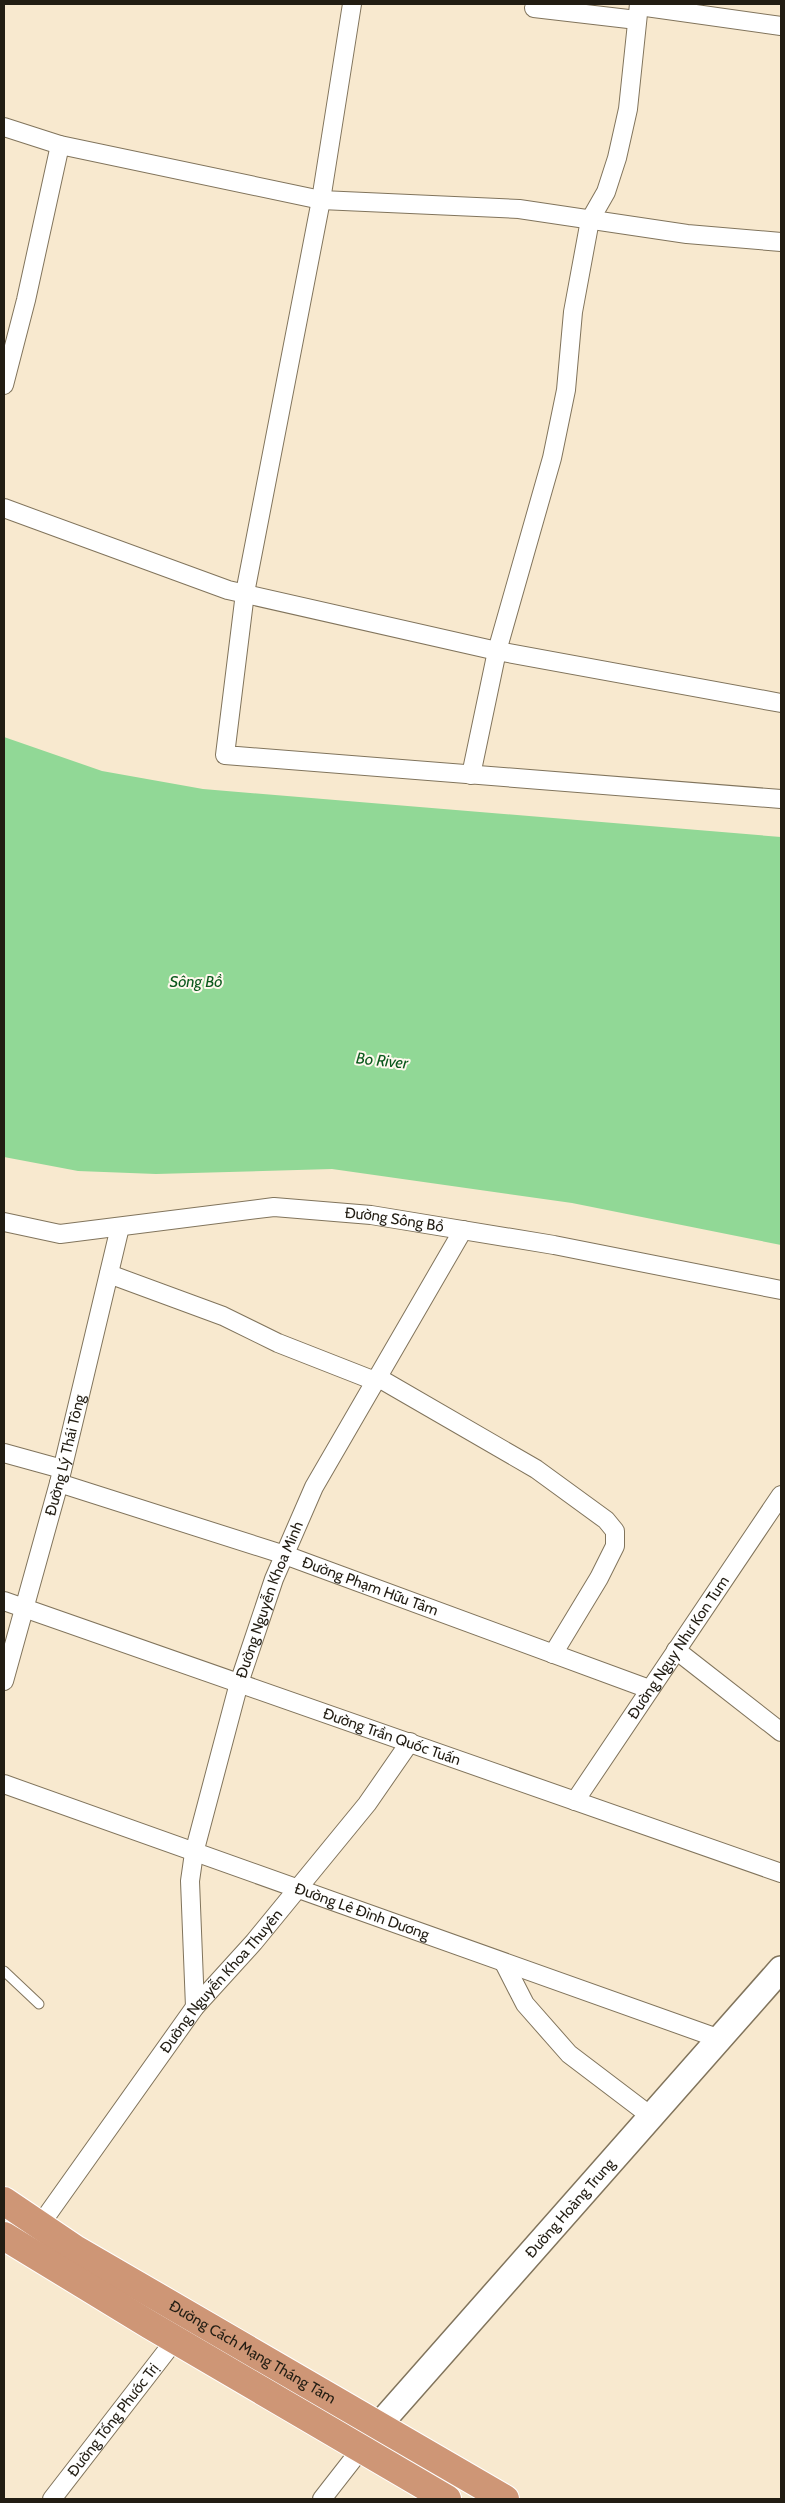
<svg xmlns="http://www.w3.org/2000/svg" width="785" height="2503" font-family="Cabin,sans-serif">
	<rect width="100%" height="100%" fill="#f8e9cf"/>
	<path fill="#91d896" d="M 4,737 L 102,771 L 203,789 L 781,837 L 781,1245 L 572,1203 L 332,1169 L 156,1174 L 78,1171 L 4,1157 Z"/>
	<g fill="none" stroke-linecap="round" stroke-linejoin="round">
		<g stroke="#81745c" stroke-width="11">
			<path id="service" d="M 4,1971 L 39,2004"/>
		</g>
		<g stroke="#81745c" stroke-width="20">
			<g id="minor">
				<path d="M 352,4 L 321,200 L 245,593 L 225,755 L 781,799"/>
				<path d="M 639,6 L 781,26"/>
				<path d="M 534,8 L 637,20"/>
				<path d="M 4,127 L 60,145 L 321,200 L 519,209 L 687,234 L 781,242"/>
				<path d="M 4,385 L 26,300 L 60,145"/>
				<path d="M 4,508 L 228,590 L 497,651 L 781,703"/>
				<path d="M 471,775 L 497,651 L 552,458 L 566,390 L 573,312 L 590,220 L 606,192 L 617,158 L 628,109 L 639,4"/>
				<path id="s1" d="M 4,1222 L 60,1234 L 274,1207 L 371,1215 L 554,1245 L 781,1290"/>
				<path d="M 109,1274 L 223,1316 L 278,1343 L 375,1381"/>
				<path d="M 377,1377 L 536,1469 L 606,1520 L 615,1531 L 615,1546 L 599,1578 L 553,1654"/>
				<path d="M 4,1453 L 62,1469"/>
				<path id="s2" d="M 59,1483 L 285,1555 L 649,1689"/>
				<path id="s3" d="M 4,1601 L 781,1873"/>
				<path d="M 676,1650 L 781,1732"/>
				<path id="s4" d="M 4,1681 L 59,1483 L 120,1227"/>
				<path id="s5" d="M 4,1784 L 720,2039"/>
				<path id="s6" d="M 575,1801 L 781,1495"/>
				<path d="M 504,1963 L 525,2004 L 569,2054 L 652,2117"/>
				<path id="s7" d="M 195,2007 L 190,1881 L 194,1853 L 239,1683 L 274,1579 L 314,1487 L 463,1230"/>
				<path id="s8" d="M 40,2225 L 195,2007 L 254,1942 L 367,1804 L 410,1742"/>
				<path id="s9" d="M 52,2499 L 175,2340"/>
				<path d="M 322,2499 L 361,2449"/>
			</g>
		</g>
		<g stroke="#81745c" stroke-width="28">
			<g id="secondary">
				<path id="s10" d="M 361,2449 L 379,2425 L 781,1969"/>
			</g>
		</g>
		<g stroke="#fff" stroke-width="30">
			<g id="trunk">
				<path id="s11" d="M 4,2201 L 75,2249 L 505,2499"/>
				<path d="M 4,2236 L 150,2325 L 447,2499"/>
			</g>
		</g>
		<use href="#service" stroke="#fff" stroke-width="9"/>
		<use href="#minor" stroke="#fff" stroke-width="18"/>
		<use href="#secondary" stroke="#fff" stroke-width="25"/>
		<use href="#trunk" stroke="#ce9676" stroke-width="28"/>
	</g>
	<g text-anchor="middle" stroke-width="4" stroke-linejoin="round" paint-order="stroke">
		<g font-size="15" fill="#221d13" stroke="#fef8ed">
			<text dy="5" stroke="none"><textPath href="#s1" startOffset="394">Đường Sông Bồ</textPath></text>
			<text dy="5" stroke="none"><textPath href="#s4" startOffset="234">Đường Lý Thái Tông</textPath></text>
			<text dy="5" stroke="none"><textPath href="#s2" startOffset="328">Đường Phạm Hữu Tâm</textPath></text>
			<text dy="5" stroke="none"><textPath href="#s7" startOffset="419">Đường Nguyễn Khoa Minh</textPath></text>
			<text dy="5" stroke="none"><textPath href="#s6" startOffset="185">Đường Ngụy Như Kon Tum</textPath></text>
			<text dy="5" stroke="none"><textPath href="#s3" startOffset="411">Đường Trần Quốc Tuấn</textPath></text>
			<text dy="5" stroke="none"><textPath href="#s5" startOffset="380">Đường Lê Đình Dương</textPath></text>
			<text dy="5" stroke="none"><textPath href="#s8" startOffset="304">Đường Nguyễn Khoa Thuyên</textPath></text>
			<text dy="5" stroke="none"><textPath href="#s10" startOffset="319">Đường Hoàng Trung</textPath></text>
			<text dy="5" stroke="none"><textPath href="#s11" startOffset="291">Đường Cách Mạng Tháng Tám</textPath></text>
			<text dy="5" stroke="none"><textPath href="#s9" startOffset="100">Đường Tống Phước Trị</textPath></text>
		</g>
		<g font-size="16" font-style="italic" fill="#0a581c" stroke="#fef8ed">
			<text x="196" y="987">Sông Bồ</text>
			<text transform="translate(382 1060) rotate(6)" y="6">Bo River</text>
		</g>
	</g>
	<rect width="785" height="2503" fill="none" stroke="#221d13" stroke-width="10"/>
</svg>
